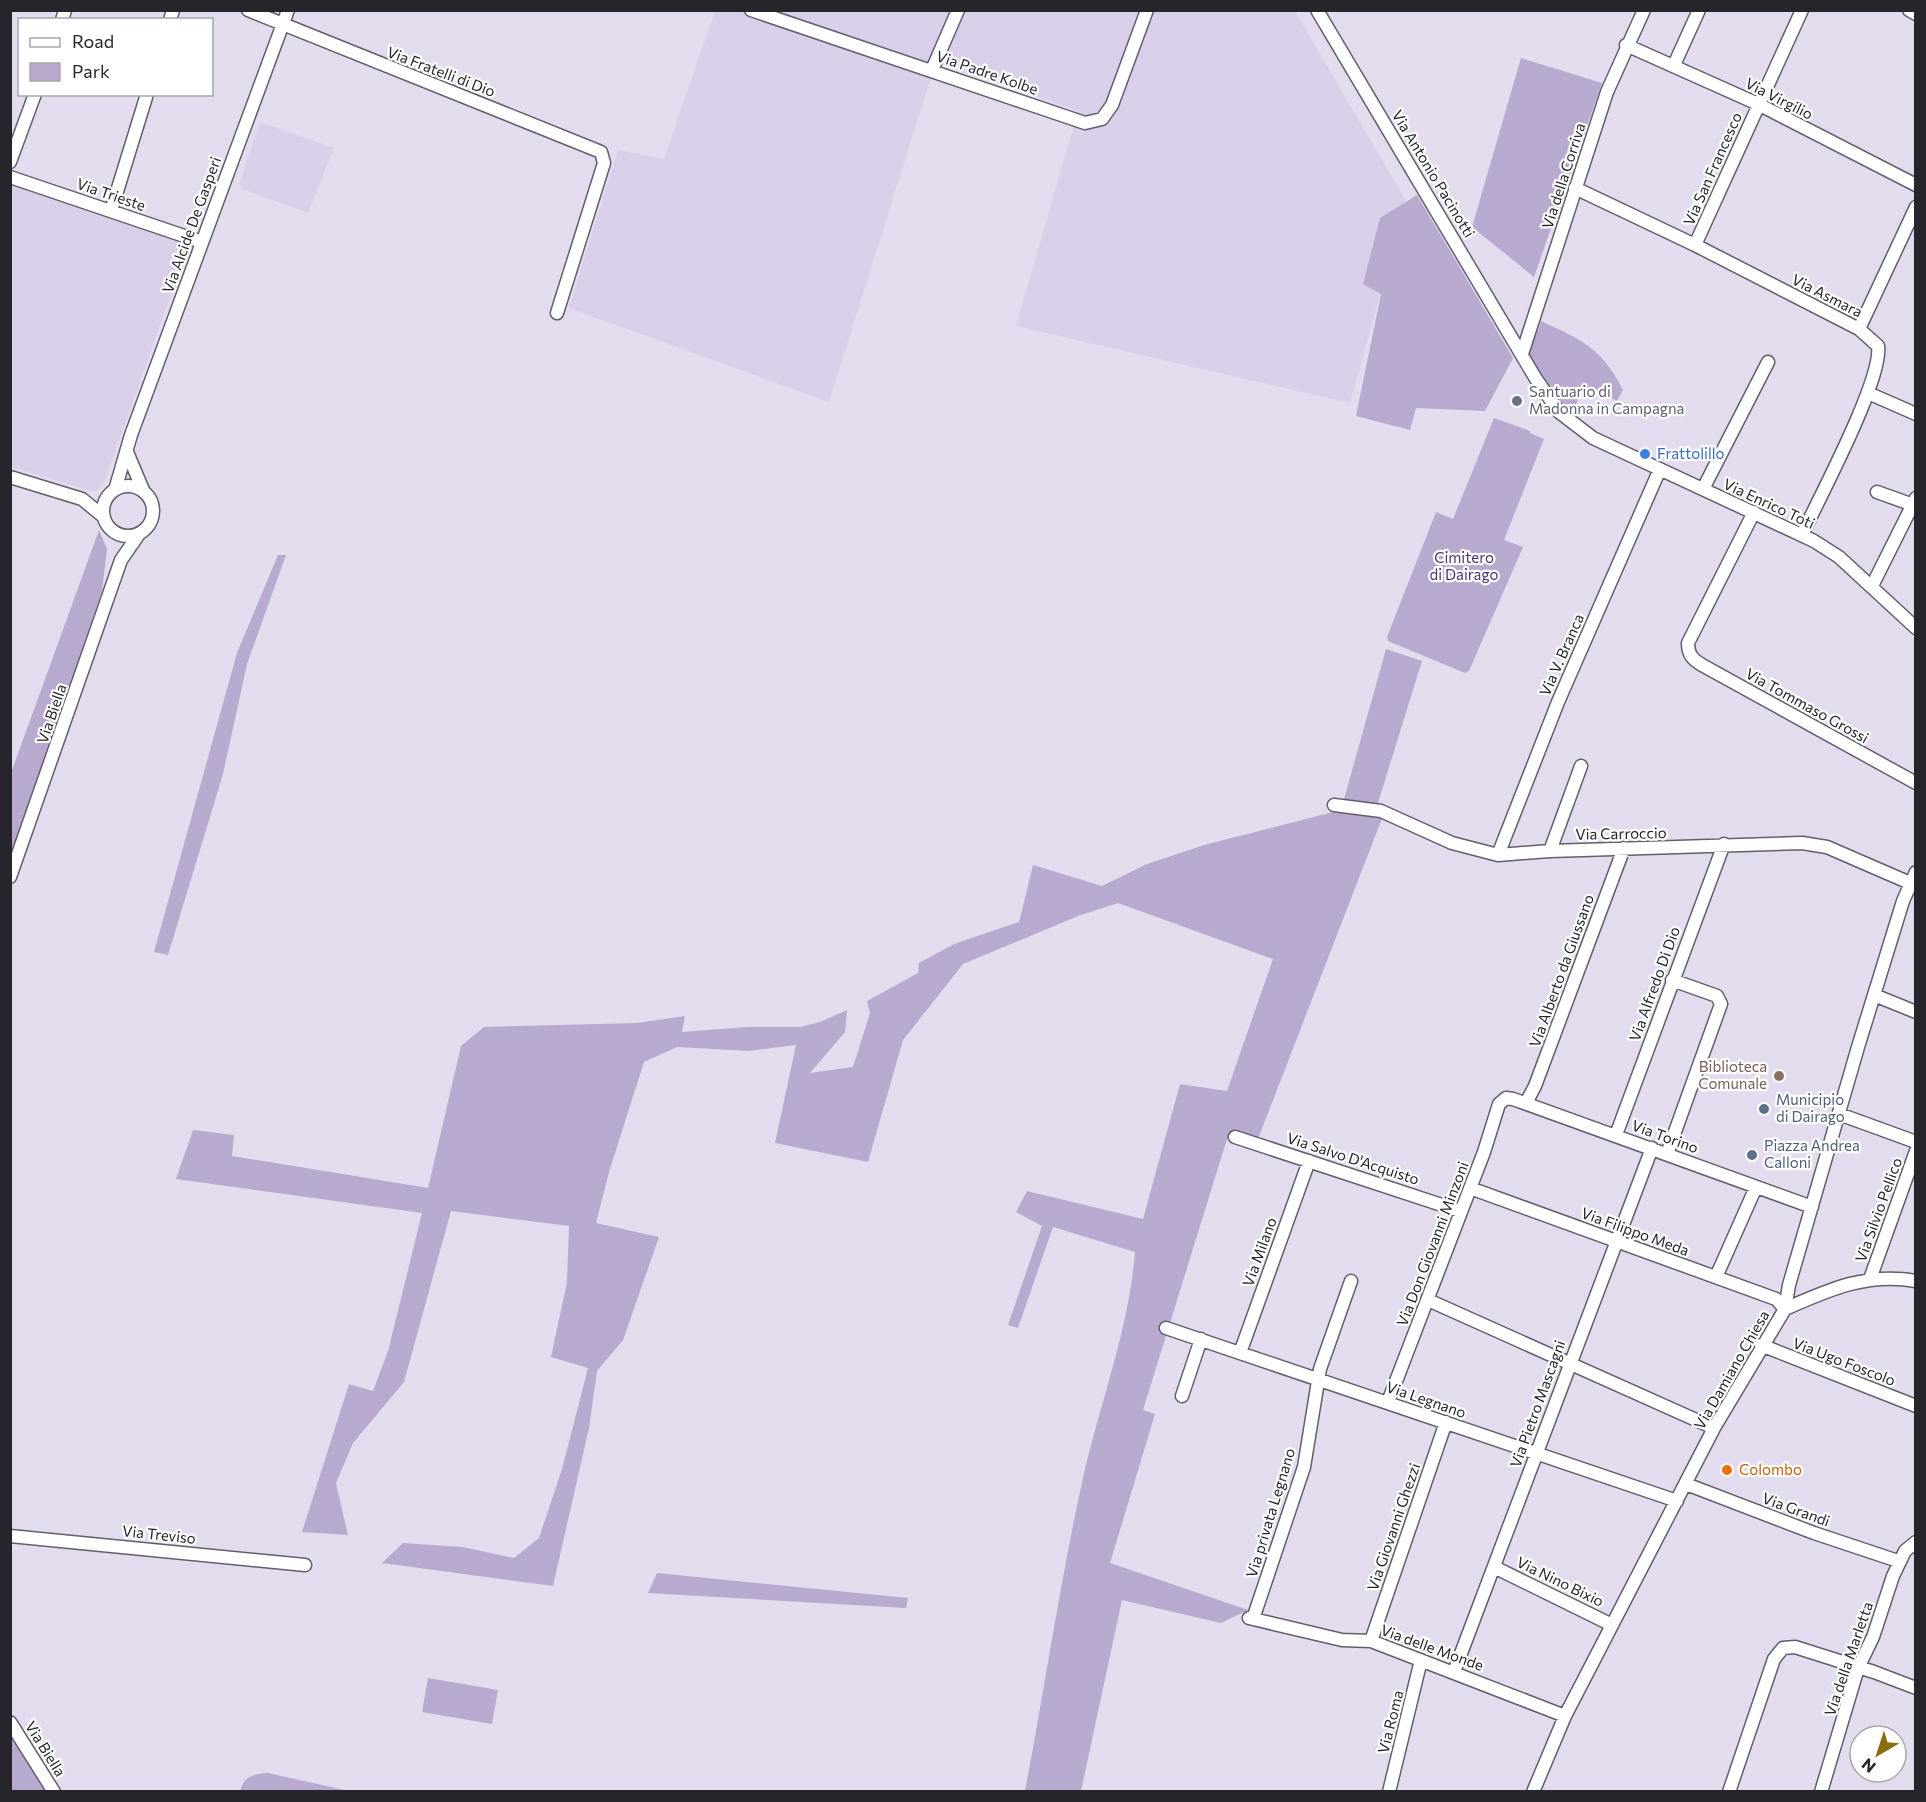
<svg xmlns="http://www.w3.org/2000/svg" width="1926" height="1802" font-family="Commissioner,sans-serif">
	<rect width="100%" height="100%" fill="#e3dcef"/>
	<path fill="#d9cfe8" d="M 715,11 L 1295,11 L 1406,201 L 1350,403 L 1016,326 L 1078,111 L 936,61 L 829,402 L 569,308 L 618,150 L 664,159 Z
		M 260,122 L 334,148 L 308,213 L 242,189 L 240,182 Z
		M 11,185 L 185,243 L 187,249 L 104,483 L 95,492 L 11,467 Z"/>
	<path fill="#b8a9cf" d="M 1521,58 L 1602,83 L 1534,277 L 1472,227 Z
		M 1417,195 L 1513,358 L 1485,411 L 1416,408 L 1410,430 L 1356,416 L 1381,294 L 1363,284 L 1380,218 Z
		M 1541,321 C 1582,340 1602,348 1623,390 L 1617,401 C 1611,398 1605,393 1599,391 C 1581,386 1572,404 1577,419 L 1561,406 L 1527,352 L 1533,330 L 1538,331 Z
		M 1494,418 L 1530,431 L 1530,433 L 1544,439 L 1504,540 L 1523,547 L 1469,671 L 1465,673 L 1388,641 L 1387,637 L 1436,512 L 1453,519 Z
		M 99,530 L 107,549 L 102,591 L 11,854 L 11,773 Z
		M 278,555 L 286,555 L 247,664 L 223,774 L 168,955 L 154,952 L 237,653 Z
		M 1386,649 L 1422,661 L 1377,806 L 1383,816 L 1258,1139 L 1249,1136 L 1227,1139 L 1143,1410 L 1155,1414 L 1110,1563 L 1248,1610 L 1221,1623 L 1122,1600 L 1081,1791 L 1025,1791 C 1045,1687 1060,1582 1083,1478 C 1100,1403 1129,1329 1135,1252 L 1053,1227 L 1018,1328 L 1008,1325 L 1042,1226 L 1016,1212 L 1027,1191 L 1143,1219 L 1180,1084 L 1227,1091 L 1273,959 L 1118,903 L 1078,916 L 963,964 L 903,1040 L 868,1162 L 775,1143 L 796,1045 L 749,1051 L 677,1047 L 644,1062 L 609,1172 L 596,1223 L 659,1237 L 623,1340 L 597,1371 L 589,1428 L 553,1586 L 382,1563 L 403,1543 L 463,1547 L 514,1558 L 539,1538 L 562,1469 L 588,1368 L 551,1357 L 567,1282 L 569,1226 L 451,1211 L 404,1382 L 353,1443 L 336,1483 L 348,1535 L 302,1532 L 349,1384 L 373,1391 L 388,1351 L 422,1213 L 176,1179 L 193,1130 L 234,1135 L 232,1156 L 428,1188 L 461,1046 L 484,1027 L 637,1023 L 685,1016 L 682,1032 L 747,1027 L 800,1027 L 820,1022 L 847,1010 L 845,1032 L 810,1073 L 853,1067 L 870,1013 L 867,1001 L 918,973 L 919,963 L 954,944 L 1019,922 L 1033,865 L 1102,886 L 1147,864 L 1204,845 L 1341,810 Z
		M 657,1573 L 908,1598 L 906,1608 L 648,1593 Z
		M 428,1678 L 498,1690 L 492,1724 L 422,1712 Z
		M 11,1724 L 50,1791 L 11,1791 Z
		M 268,1773 L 349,1791 L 240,1791 C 244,1776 254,1774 268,1773 Z"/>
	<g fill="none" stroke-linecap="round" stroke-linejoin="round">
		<g stroke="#635d6c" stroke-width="15">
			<path id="minor" d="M 248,10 L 601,152 L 604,163 L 557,313
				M 751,10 L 1085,123 L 1102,119 L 1112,105 L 1147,10
				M 1317,10 L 1536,379 L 1559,412 L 1593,438 L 1814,541 L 1839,557 L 1916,628
				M 1909,10 L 1916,14
				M 62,20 L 65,10
				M 170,20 L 173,10
				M 1626,45 L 1758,104 L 1916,185
				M 1674,65 L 1699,10
				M 932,70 L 958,10
				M 10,162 L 35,94
				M 10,177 L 202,242
				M 1575,188 L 1695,245 L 1859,329 L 1878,346 C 1883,379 1819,498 1802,535
				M 111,211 L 147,94
				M 1695,245 L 1802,10
				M 1859,329 L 1916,207
				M 1522,354 L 1607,92 L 1644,10
				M 1868,393 L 1916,414
				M 127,452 L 143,490
				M 10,477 L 82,499 L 104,517
				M103 511a25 25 0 1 1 50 0a25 25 0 1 1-50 0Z
				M 1703,489 L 1768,362
				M 115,490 L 131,435 L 288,10
				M 1877,492 L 1916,506
				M 1754,512 L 1688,643 C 1688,654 1692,659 1702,665 L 1916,783
				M 1872,586 L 1916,498
				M 1334,805 L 1381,811 L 1452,843 L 1498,855 L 1550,851 L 1802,843 L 1827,847 L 1910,883
				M 1550,851 L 1581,766
				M 1498,855 L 1558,702 L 1660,469
				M 10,877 L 121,560 L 139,534
				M 1874,995 L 1916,1012
				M 1526,1103 L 1535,1086 L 1624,848
				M 1839,1114 L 1916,1142
				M 1616,1135 L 1724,844
				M 1235,1137 L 1460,1211
				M 1667,1154 L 1721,1004 L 1717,996 L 1672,980
				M 1470,1188 L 1776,1299 L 1785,1309
				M 1716,1277 L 1756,1187
				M 1870,1279 L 1916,1151
				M 1428,1300 L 1714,1428
				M 1785,1309 C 1828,1290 1867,1272 1916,1281
				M 1166,1328 L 1677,1501
				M 1761,1345 L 1916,1406
				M 1240,1353 L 1309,1161
				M 1182,1396 L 1201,1339
				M 1388,1402 L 1484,1152 L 1499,1104 L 1506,1098 L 1513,1099 L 1812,1207
				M 1686,1484 L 1814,1533 L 1898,1561
				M 10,1536 L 305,1565
				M 1494,1567 L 1612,1625
				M 1249,1618 L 1342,1640 L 1371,1641 L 1565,1716
				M 1253,1619 L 1304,1467 L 1320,1369 L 1351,1281
				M 1371,1641 L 1446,1422
				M 1454,1672 L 1652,1148
				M 10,1722 L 54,1792
				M 1389,1792 L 1421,1660
				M 1533,1792 L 1565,1716 L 1714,1428 L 1785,1309 L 1789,1285 L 1858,1047 L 1903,901 L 1916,872
				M 1729,1792 L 1774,1659 L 1783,1648 L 1795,1647 L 1874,1672 L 1916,1688
				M 1821,1792 L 1858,1668 L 1873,1637 L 1893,1576 L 1905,1551 L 1916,1542"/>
		</g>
		<use href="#minor" stroke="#fff" stroke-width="12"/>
	</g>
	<circle fill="#6b7280" stroke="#fff" stroke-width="2" cx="1517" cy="401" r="6"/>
	<circle fill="#3f7fe0" stroke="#fff" stroke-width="2" cx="1645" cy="454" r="6"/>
	<circle fill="#8d6e63" stroke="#fff" stroke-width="2" cx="1779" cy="1076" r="6"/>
	<g fill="#5c6f8a" stroke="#fff" stroke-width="2">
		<circle cx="1764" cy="1109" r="6"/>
		<circle cx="1752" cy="1155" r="6"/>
	</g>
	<circle fill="#e8710a" stroke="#fff" stroke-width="2" cx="1727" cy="1470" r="6"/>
	<g text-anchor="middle" stroke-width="4.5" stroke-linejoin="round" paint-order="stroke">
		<g font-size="15" fill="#27242b" stroke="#fff">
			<text transform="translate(441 72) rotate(21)" y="5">Via Fratelli di Dio</text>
			<text transform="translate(987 73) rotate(19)" y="5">Via Padre Kolbe</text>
			<text transform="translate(1779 99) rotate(27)" y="5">Via Virgilio</text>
			<text transform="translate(1713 169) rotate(-66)" y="5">Via San Francesco</text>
			<text transform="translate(1433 174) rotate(59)" y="5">Via Antonio Pacinotti</text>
			<text transform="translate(1564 176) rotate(-72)" y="5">Via della Corriva</text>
			<text transform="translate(111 195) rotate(19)" y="5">Via Trieste</text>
			<text transform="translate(192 225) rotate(-70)" y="5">Via Alcide De Gasperi</text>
			<text transform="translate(1827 296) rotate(27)" y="5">Via Asmara</text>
			<text transform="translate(1769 504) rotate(25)" y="5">Via Enrico Toti</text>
			<text transform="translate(1562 655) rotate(-66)" y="5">Via V. Branca</text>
			<text transform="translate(1807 706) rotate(29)" y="5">Via Tommaso Grossi</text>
			<text transform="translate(52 714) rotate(-71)" y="5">Via Biella</text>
			<text transform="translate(1621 834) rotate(-1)" y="5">Via Carroccio</text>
			<text transform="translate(1562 971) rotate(-70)" y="5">Via Alberto da Giussano</text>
			<text transform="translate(1655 984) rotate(-70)" y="5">Via Alfredo Di Dio</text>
			<text transform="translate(1665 1137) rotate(20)" y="5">Via Torino</text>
			<text transform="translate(1353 1159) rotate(18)" y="5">Via Salvo D'Acquisto</text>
			<text transform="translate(1879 1210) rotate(-70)" y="5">Via Silvio Pellico</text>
			<text transform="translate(1635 1232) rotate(20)" y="5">Via Filippo Meda</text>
			<text transform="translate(1433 1244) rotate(-69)" y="5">Via Don Giovanni Minzoni</text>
			<text transform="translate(1260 1252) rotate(-70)" y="5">Via Milano</text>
			<text transform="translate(1844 1362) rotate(21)" y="5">Via Ugo Foscolo</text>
			<text transform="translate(1732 1370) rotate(-60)" y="5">Via Damiano Chiesa</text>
			<text transform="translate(1426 1400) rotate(19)" y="5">Via Legnano</text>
			<text transform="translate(1538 1404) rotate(-70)" y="5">Via Pietro Mascagni</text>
			<text transform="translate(1796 1510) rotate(20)" y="5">Via Grandi</text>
			<text transform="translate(1271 1513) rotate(-73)" y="5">Via privata Legnano</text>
			<text transform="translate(1394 1527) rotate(-71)" y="5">Via Giovanni Ghezzi</text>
			<text transform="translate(159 1535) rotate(6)" y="5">Via Treviso</text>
			<text transform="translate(1560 1582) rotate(26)" y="5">Via Nino Bixio</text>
			<text transform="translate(1432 1648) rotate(20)" y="5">Via delle Monde</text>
			<text transform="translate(1849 1659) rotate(-71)" y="5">Via della Marletta</text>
			<text transform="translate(1391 1722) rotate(-76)" y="5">Via Roma</text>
			<text transform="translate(45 1749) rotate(58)" y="5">Via Biella</text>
		</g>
		<g font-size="15" fill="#5b616d" stroke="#fff" text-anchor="start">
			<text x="1529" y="397">Santuario di<tspan x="1529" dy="17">Madonna in Campagna</tspan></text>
		</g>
		<g font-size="15" fill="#366cbe" stroke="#fff" text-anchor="start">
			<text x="1657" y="459">Frattolillo</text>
		</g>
		<g font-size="15" fill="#4f2f74" stroke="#fff">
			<text x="1464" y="563">Cimitero<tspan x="1464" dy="17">di Dairago</tspan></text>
		</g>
		<g font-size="15" fill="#785e54" stroke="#fff" text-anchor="end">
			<text x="1767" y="1072">Biblioteca<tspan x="1767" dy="17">Comunale</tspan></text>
		</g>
		<g font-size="15" fill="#4e5e75" stroke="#fff" text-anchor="start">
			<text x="1776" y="1105">Municipio<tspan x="1776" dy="17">di Dairago</tspan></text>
			<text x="1764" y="1151">Piazza Andrea<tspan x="1764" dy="17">Calloni</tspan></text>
		</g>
		<g font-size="15" fill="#c56008" stroke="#fff" text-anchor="start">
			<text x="1739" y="1475">Colombo</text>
		</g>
	</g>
	<rect width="1926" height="1802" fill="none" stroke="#27242b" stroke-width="24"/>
	<rect x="18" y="18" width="195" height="78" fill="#ffffff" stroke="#a9a7aa" stroke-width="1.5"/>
	<rect x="30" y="38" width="30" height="9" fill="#ffffff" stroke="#a9a7aa" stroke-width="1.5"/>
	<text x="72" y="48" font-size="18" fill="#27242b">Road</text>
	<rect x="30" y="63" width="30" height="18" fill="#b8a9cf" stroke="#a9a7aa" stroke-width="1.5"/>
	<text x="72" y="78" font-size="18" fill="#27242b">Park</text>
	<g transform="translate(1878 1754) rotate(219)"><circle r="28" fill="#ffffff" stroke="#a9a7aa" stroke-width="1.5"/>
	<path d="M0-4.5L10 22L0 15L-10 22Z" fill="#8b6d0f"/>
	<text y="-9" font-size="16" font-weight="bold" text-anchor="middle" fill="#27242b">N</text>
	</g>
</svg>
